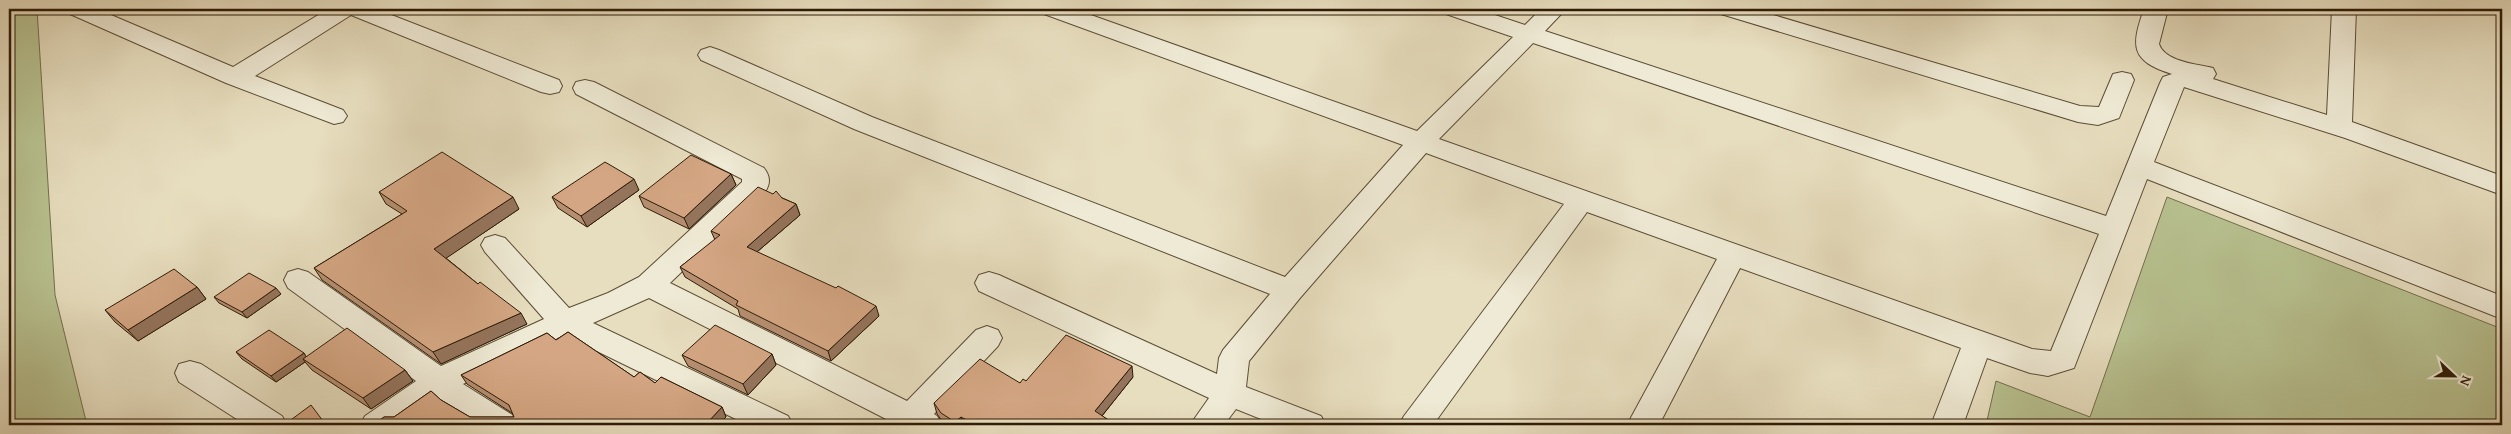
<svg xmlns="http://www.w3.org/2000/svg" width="2511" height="434" font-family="'Gentium Book Plus',serif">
	<rect width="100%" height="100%" fill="#e7debf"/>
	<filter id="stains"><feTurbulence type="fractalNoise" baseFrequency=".004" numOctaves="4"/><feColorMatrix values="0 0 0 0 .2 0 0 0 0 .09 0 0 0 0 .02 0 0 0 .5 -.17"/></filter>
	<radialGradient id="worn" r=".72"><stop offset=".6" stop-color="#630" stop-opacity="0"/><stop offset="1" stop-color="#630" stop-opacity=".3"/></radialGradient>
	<path fill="#b8c190" stroke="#736e4c" d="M 9,9 L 37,9 L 55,295 L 87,425 L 9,425 Z
		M 2167,197 L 2502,329 L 2502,425 L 1986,425 L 1996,381 L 2090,417 Z"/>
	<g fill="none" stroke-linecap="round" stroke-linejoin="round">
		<g stroke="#5c4c35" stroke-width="2">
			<path id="minor" d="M 66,9 L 97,9 L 233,67 L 328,9 L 376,9 L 559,80 L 562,86 L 559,92 L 550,94 L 541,92 L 351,15 L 255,76 L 343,110 L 347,116 L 343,122 L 334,124 L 226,83 L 70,14 Z
				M 1040,9 L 1074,9 L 1417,131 L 1513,37 L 1446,14 L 1442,9 L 1477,9 L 1525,25 L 1541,9 L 1566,9 L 1545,31 L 2106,216 L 2160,83 L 2163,77 L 2172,74 C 2130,61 2131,46 2144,9 L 2168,9 L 2159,44 C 2165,62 2197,64 2213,68 L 2216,74 L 2213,79 L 2327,115 L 2332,9 L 2356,9 L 2352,122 L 2502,176 L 2502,195 L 2345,138 L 2184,87 L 2154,162 L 2502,296 L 2502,319 L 2147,179 L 2074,368 L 2048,376 L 2030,373 L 1987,358 L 1963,425 L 1931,425 L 1961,348 L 1740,268 L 1659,425 L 1627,425 L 1717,259 L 1587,212 L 1433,425 L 1399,425 L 1404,416 L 1564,204 L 1426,153 L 1300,298 L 1249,361 L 1246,387 L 1321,416 L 1326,425 L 1276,425 L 1236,409 L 1224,425 L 1190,425 L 1209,398 L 979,291 L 975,283 L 979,275 L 989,272 L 999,275 L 1217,374 L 1219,358 L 1223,350 L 1270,294 L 854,129 L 701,60 L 698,55 L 701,50 L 710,47 L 719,50 L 872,117 L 1285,277 L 1403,145 L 1044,14 ZM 1533,43 L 2099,234 L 2051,351 L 2032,349 L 1439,139 Z
				M 1717,9 L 1753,9 L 2080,106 L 2099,107 L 2113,74 L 2122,72 L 2131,74 L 2134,80 L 2119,118 L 2098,125 L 2078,122 L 1721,14 Z
				M 585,80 L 594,82 L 764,168 C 770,176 771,183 765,192 L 670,283 L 907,401 L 976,330 L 987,326 L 998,330 L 1002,338 L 998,346 L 934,414 L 937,416 L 942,425 L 888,425 L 890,421 L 649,298 L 593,323 L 788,416 L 793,425 L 748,425 L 564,335 L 463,384 L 514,416 L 519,425 L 477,425 L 448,408 L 438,398 L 400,425 L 360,425 L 365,416 L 416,381 L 288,288 L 284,280 L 288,272 L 298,269 L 308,272 L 441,366 L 544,319 L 485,252 L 481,245 L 485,238 L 495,235 L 505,238 L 569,308 L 608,293 L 639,277 L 742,182 L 742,179 L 576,94 L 573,88 L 576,82 Z
				M 190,361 L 201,364 L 282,416 L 287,425 L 246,425 L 179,382 L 175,373 L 179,364 Z"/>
		</g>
		<use href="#minor" fill="#efead5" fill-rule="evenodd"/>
	</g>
	<path fill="#b68f71" stroke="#2e1b07" d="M 731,174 L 736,185 L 689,229 L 644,207 L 639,196 Z
		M 639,190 L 587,227 L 558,208 L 552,197 Z
		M 379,192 L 519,209 L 446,258 L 527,324 L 441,364 L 322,280 L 314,268 L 402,214 L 386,204 Z
		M 773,194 L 796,204 L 800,215 L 757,252 L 879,316 L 831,361 L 740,316 L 738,309 L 685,277 L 680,267 L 715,240 L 711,231 Z
		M 197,287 L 206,299 L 138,341 L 115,322 L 105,310 Z
		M 281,294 L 247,318 L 219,303 L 214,297 Z
		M 568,332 L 634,377 L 640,372 L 655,383 L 661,377 L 722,407 L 726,417 L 718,425 L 374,425 L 384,417 L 394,417 L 431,391 L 441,400 L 470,417 L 514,417 L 512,413 L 467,384 L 461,375 L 547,333 L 556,340 Z
		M 236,352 L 304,353 L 306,357 L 405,370 L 413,381 L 371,409 L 312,370 L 305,362 L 276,382 L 242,359 Z
		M 772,354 L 776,365 L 748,395 L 688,366 L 682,355 Z
		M 1133,377 L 1102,416 L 1116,425 L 945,425 L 937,414 L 934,403 L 1020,383 L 1026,381 Z"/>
	<path fill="#94745c" stroke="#2e1b07" d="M 731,174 L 736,185 L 689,229 L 684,218 Z
		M 634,179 L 639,190 L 587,227 L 581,216 Z
		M 513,197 L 519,209 L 442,261 L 434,249 Z
		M 796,204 L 800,215 L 751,257 L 747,247 Z
		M 197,287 L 206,299 L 138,341 L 128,330 Z
		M 276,288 L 281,294 L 247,318 L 242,312 Z
		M 876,306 L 879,316 L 831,361 L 828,351 Z
		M 521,313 L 527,324 L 441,364 L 433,352 Z
		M 304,353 L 308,360 L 303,359 L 305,362 L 276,382 L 271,376 Z
		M 772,354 L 776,365 L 748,395 L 743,384 Z
		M 1132,366 L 1133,377 L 1097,422 L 1095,411 Z
		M 405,370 L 413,381 L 371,409 L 363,398 Z
		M 722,407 L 726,417 L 718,425 L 710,425 L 708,422 Z
		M 961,417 L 963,425 L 956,425 L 955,422 Z"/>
	<path fill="#d4a683" stroke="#2e1b07" d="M 442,152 L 513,197 L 434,249 L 478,284 L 480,282 L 521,313 L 433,352 L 314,268 L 407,211 L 379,192 Z
		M 691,155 L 731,174 L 684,218 L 639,196 Z
		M 605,162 L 634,179 L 581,216 L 552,197 Z
		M 758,187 L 773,194 L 776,191 L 782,198 L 796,204 L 747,247 L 836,288 L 838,286 L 876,306 L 828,351 L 736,305 L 738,301 L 680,267 L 720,235 L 711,231 Z
		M 174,269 L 197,287 L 128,330 L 105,310 Z
		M 249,273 L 276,288 L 242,312 L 214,297 Z
		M 715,325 L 772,354 L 743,384 L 682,355 Z
		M 347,328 L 405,370 L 363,398 L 303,359 Z
		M 269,330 L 304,353 L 271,376 L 236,352 Z
		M 568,332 L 634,377 L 640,372 L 655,383 L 661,377 L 722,407 L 708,422 L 715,425 L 374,425 L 384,417 L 394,417 L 431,391 L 441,400 L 470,417 L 514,417 L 509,405 L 461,375 L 547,333 L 556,340 Z
		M 1066,335 L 1132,366 L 1095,411 L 1116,425 L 976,425 L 961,417 L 955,422 L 941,413 L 934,403 L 980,359 L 1020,383 L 1023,379 L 1026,381 Z
		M 311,405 L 326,425 L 284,425 Z"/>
	<rect width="2511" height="434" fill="none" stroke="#e7debf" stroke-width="30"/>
	<rect x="10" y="10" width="2491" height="414" fill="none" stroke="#2e1b07" stroke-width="2.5"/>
	<rect x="15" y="15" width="2481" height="404" fill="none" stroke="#2e1b07"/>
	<g transform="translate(2454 376) rotate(112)" stroke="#efead5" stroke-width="4" paint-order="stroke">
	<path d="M0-4L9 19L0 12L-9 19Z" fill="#2e1b07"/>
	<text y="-8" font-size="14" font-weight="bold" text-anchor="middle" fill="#2e1b07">N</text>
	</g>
	<rect width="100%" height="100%" filter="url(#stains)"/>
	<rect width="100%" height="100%" fill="url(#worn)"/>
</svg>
